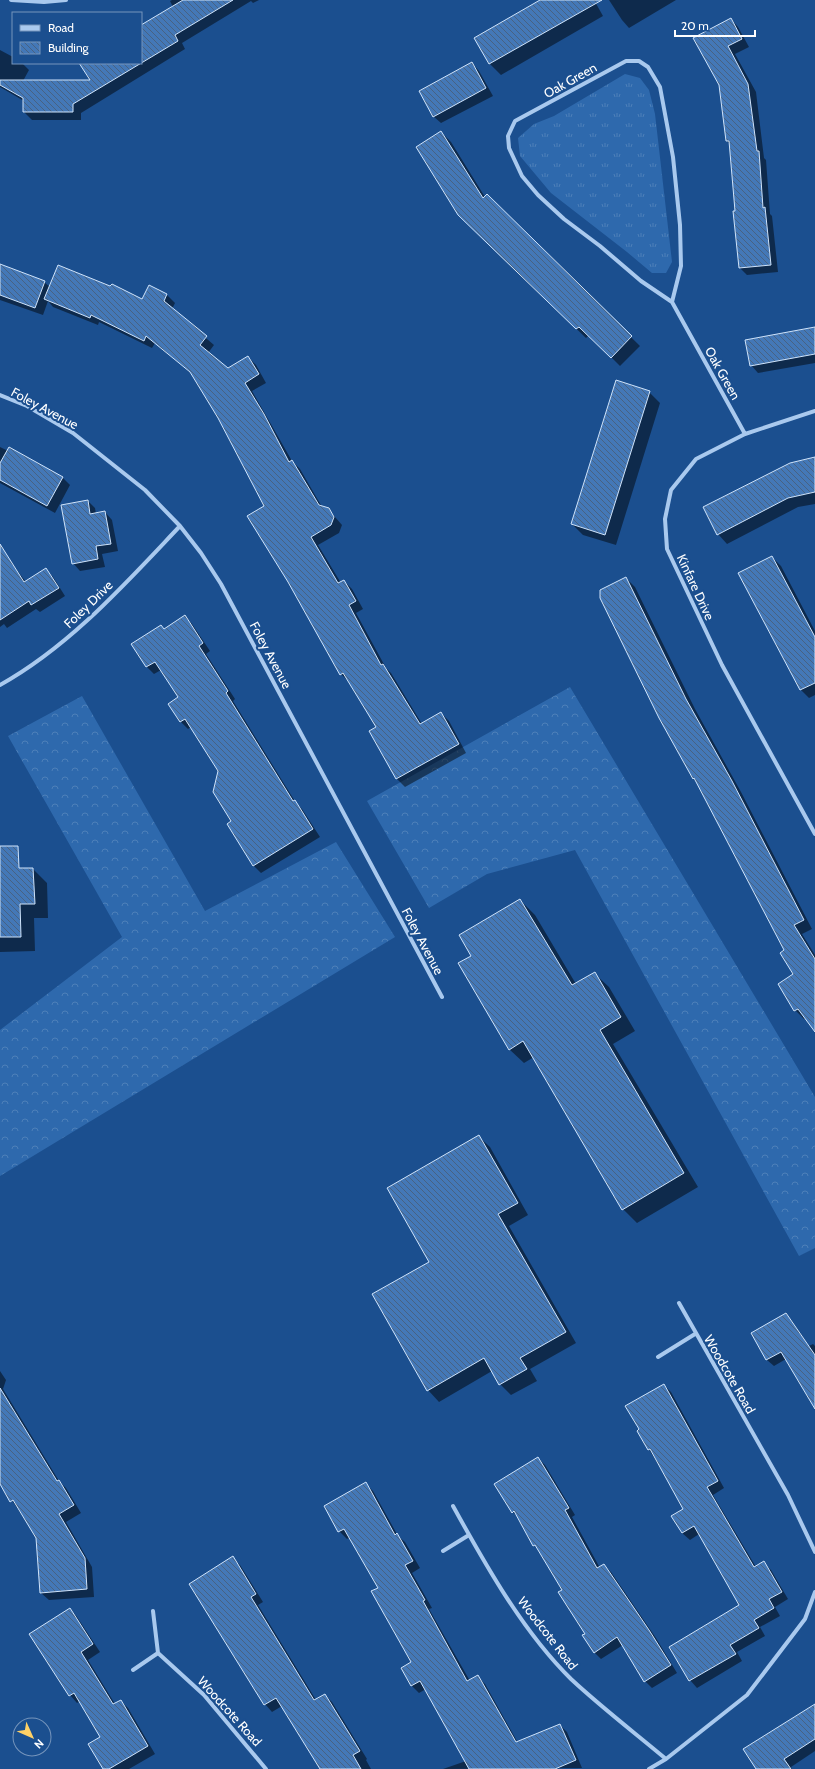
<svg xmlns="http://www.w3.org/2000/svg" width="815" height="1769" font-family="Cabin,sans-serif">
	<defs>
		<pattern id="grass-tufts" width="24" height="20" patternUnits="userSpaceOnUse"><rect width="24" height="20" fill="#2e69ad"/><path d="M3 7l-1-3M5 7V3M7 7l1-3M15 17l-1-3M17 17v-4M19 17l1-3" fill="none" stroke="#4d80b9"/></pattern>
		<pattern id="forest-crowns" width="20" height="18" patternUnits="userSpaceOnUse"><rect width="20" height="18" fill="#2e69ad"/><path d="M2 6a3 3 0 1 1 6 0M12 15a3 3 0 1 1 6 0" fill="none" stroke="#4d80b9"/></pattern>
		<pattern id="building-back-hatch" width="6" height="6" patternUnits="userSpaceOnUse"><rect width="6" height="6" fill="#4478b7"/><path d="M-1 5l2 2M0 0l6 6M5-1l2 2" fill="none" stroke="#486282"/></pattern>
	</defs>
	<rect width="100%" height="100%" fill="#1b4f8f"/>
	<path fill="url(#grass-tufts)" d="M 625,74 L 640,78 L 649,90 L 655,114 L 672,262 L 666,273 L 652,273 L 627,252 L 551,193 L 520,156 L 518,138 L 534,124 L 554,116 Z"/>
	<path fill="url(#forest-crowns)" d="M 570,687 L 815,1097 L 815,1248 L 799,1256 L 575,850 L 487,874 L 429,908 L 367,801 Z
		M 82,696 L 205,911 L 336,842 L 395,937 L 0,1176 L 0,1030 L 122,937 L 8,736 Z"/>
	<path fill="#0007" d="M 172,0 L 259,0 L 253,3 L 251,1 L 182,43 L 185,49 L 81,113 L 81,120 L 32,120 L 24,112 L 24,101 L 0,87 L 0,50 L 13,57 L 13,63 L 22,63 L 29,70 L 23,81 L 91,81 L 81,63 L 141,63 L 141,26 L 173,7 L 170,1 Z
		M 542,0 L 594,0 L 603,16 L 501,75 L 490,64 Z
		M 609,0 L 676,0 L 629,28 L 622,20 Z
		M 731,19 L 738,27 L 749,47 L 735,54 L 756,92 L 764,158 L 766,160 L 770,214 L 772,216 L 778,272 L 747,275 L 740,268 L 730,144 L 727,141 L 720,85 Z
		M 472,63 L 479,71 L 493,96 L 441,123 L 433,116 Z
		M 441,132 L 451,142 L 485,197 L 487,195 L 640,346 L 620,366 L 589,335 L 586,338 L 468,224 Z
		M 0,266 L 44,282 L 50,287 L 143,300 L 149,286 L 167,295 L 175,303 L 172,309 L 214,345 L 208,353 L 228,369 L 248,357 L 256,365 L 266,383 L 252,391 L 292,461 L 300,469 L 322,507 L 328,509 L 342,525 L 339,533 L 318,545 L 341,583 L 344,581 L 352,589 L 363,609 L 356,613 L 386,668 L 391,673 L 422,724 L 441,713 L 449,721 L 466,753 L 405,787 L 397,779 L 377,727 L 349,682 L 341,674 L 266,506 L 219,418 L 192,374 L 155,343 L 152,348 L 99,322 L 98,325 L 53,307 L 48,301 L 43,315 L 0,300 Z
		M 815,329 L 815,363 L 758,373 L 751,365 Z
		M 649,392 L 660,403 L 616,545 L 583,535 L 572,524 Z
		M 0,447 L 62,477 L 70,485 L 55,513 L 0,483 Z
		M 815,458 L 815,504 L 798,507 L 727,544 L 718,534 Z
		M 88,501 L 95,508 L 96,514 L 105,512 L 112,520 L 118,551 L 102,554 L 105,567 L 80,571 L 73,563 Z
		M 772,557 L 781,566 L 815,631 L 815,695 L 809,698 L 801,690 L 739,574 Z
		M 12,564 L 26,582 L 45,569 L 53,577 L 65,596 L 40,612 L 36,609 L 7,628 L 4,624 L 0,627 L 0,572 Z
		M 626,578 L 635,587 L 695,709 L 741,792 L 812,929 L 802,934 L 815,955 L 815,1031 L 806,1018 L 804,1019 L 795,1010 L 794,975 L 785,950 L 698,783 L 693,778 Z
		M 185,616 L 192,624 L 210,651 L 206,654 L 235,699 L 233,701 L 296,803 L 302,809 L 320,837 L 261,873 L 254,866 L 228,824 L 233,821 L 219,771 L 191,727 L 188,729 L 181,722 L 169,704 L 179,698 L 161,670 L 154,674 L 147,667 L 132,645 L 164,630 Z
		M 33,869 L 47,883 L 48,918 L 34,918 L 35,951 L 0,952 L 0,870 Z
		M 520,900 L 535,915 L 576,984 L 594,973 L 609,987 L 635,1031 L 613,1044 L 698,1187 L 637,1223 L 623,1209 L 534,1057 L 524,1063 L 509,1049 L 472,956 Z
		M 478,1136 L 490,1147 L 528,1215 L 509,1226 L 576,1343 L 530,1369 L 537,1381 L 511,1395 L 500,1384 L 492,1371 L 439,1402 L 428,1390 L 373,1295 L 430,1262 Z
		M 786,1314 L 792,1321 L 809,1346 L 813,1344 L 815,1346 L 815,1408 L 786,1359 L 774,1366 L 767,1360 L 752,1334 Z
		M 0,1371 L 6,1380 L 3,1389 L 59,1481 L 66,1488 L 81,1513 L 66,1522 L 92,1567 L 94,1597 L 49,1600 L 41,1593 L 37,1538 L 0,1482 Z
		M 664,1385 L 671,1392 L 724,1488 L 713,1495 L 756,1567 L 763,1562 L 771,1570 L 788,1599 L 775,1607 L 780,1616 L 760,1627 L 765,1636 L 737,1652 L 742,1661 L 697,1688 L 690,1680 L 740,1605 L 699,1534 L 690,1540 L 682,1533 L 672,1516 L 685,1509 L 638,1431 Z
		M 538,1458 L 545,1465 L 575,1515 L 572,1517 L 600,1568 L 604,1565 L 611,1572 L 656,1638 L 677,1673 L 652,1688 L 645,1681 L 623,1645 L 601,1659 L 594,1652 L 563,1590 L 540,1551 L 534,1545 L 520,1519 L 513,1512 Z
		M 366,1484 L 373,1491 L 398,1536 L 405,1542 L 420,1568 L 412,1573 L 432,1608 L 429,1609 L 470,1681 L 478,1677 L 485,1684 L 518,1743 L 560,1725 L 567,1732 L 582,1768 L 443,1769 L 466,1761 L 426,1689 L 419,1693 L 412,1686 L 402,1669 L 412,1662 L 379,1588 L 350,1537 L 347,1539 L 339,1531 Z
		M 232,1558 L 240,1565 L 263,1602 L 258,1605 L 316,1700 L 325,1695 L 332,1702 L 367,1759 L 366,1760 L 371,1769 L 321,1769 L 282,1706 L 272,1712 L 265,1704 Z
		M 70,1609 L 77,1617 L 100,1652 L 88,1660 L 115,1704 L 121,1701 L 128,1708 L 155,1754 L 129,1769 L 104,1769 L 101,1737 L 80,1701 L 77,1703 L 70,1695 Z
		M 815,1704 L 815,1751 L 791,1767 L 792,1769 L 757,1769 L 745,1749 Z"/>
	<path fill="url(#building-back-hatch)" stroke="#cfe3fa" d="M 183,0 L 233,0 L 175,35 L 178,41 L 73,104 L 73,112 L 23,112 L 23,98 L 0,85 L 0,80 L 90,80 L 79,63 L 141,63 L 141,25 Z
		M 540,0 L 602,0 L 489,64 L 474,38 Z
		M 731,18 L 742,39 L 728,46 L 748,84 L 757,151 L 759,151 L 763,208 L 765,207 L 771,265 L 739,268 L 733,211 L 735,211 L 729,141 L 726,141 L 719,85 L 693,38 Z
		M 472,62 L 486,88 L 433,117 L 419,91 Z
		M 441,131 L 483,198 L 487,194 L 632,336 L 611,358 L 579,327 L 576,329 L 458,215 L 416,147 Z
		M 0,264 L 45,281 L 35,308 L 0,295 Z
		M 58,265 L 110,286 L 112,284 L 142,299 L 149,285 L 167,294 L 164,301 L 207,336 L 200,345 L 228,368 L 248,356 L 259,374 L 245,383 L 264,414 L 289,462 L 292,460 L 319,505 L 329,508 L 334,517 L 331,525 L 311,537 L 338,583 L 344,580 L 356,601 L 349,605 L 381,665 L 383,664 L 420,724 L 441,712 L 459,744 L 396,779 L 369,731 L 376,727 L 343,673 L 340,675 L 288,582 L 247,516 L 264,506 L 218,418 L 190,372 L 146,336 L 144,341 L 91,315 L 90,318 L 44,299 Z
		M 815,327 L 815,354 L 750,366 L 745,340 Z
		M 616,380 L 650,391 L 605,535 L 571,524 Z
		M 9,447 L 63,477 L 47,506 L 0,480 L 0,463 Z
		M 815,457 L 815,492 L 788,498 L 717,535 L 703,507 L 790,463 Z
		M 88,500 L 90,514 L 105,511 L 111,544 L 96,546 L 98,559 L 72,564 L 61,505 Z
		M 0,544 L 24,582 L 46,568 L 59,588 L 31,605 L 29,601 L 0,620 Z
		M 772,556 L 815,637 L 815,683 L 800,690 L 738,573 Z
		M 626,577 L 686,699 L 732,781 L 804,920 L 794,925 L 815,959 L 815,1032 L 798,1009 L 794,1011 L 778,984 L 793,974 L 780,953 L 784,950 L 694,778 L 693,779 L 659,718 L 600,598 L 600,590 Z
		M 185,615 L 203,643 L 199,646 L 228,691 L 226,693 L 293,801 L 295,800 L 313,829 L 253,866 L 227,824 L 231,821 L 213,792 L 218,771 L 185,719 L 180,722 L 168,704 L 178,697 L 155,662 L 146,667 L 131,644 L 161,625 L 164,629 Z
		M 0,846 L 18,846 L 19,868 L 33,868 L 35,904 L 20,904 L 21,937 L 0,937 Z
		M 520,899 L 572,985 L 595,972 L 621,1017 L 600,1030 L 684,1173 L 622,1210 L 523,1041 L 509,1050 L 458,963 L 471,956 L 459,935 Z
		M 479,1135 L 518,1203 L 498,1214 L 566,1332 L 520,1358 L 527,1369 L 499,1385 L 484,1358 L 427,1391 L 372,1294 L 429,1262 L 387,1188 Z
		M 786,1313 L 815,1355 L 815,1409 L 781,1352 L 766,1360 L 751,1333 Z
		M 664,1384 L 718,1481 L 707,1487 L 754,1567 L 764,1561 L 782,1592 L 769,1599 L 774,1608 L 754,1620 L 759,1628 L 730,1645 L 736,1654 L 689,1681 L 669,1647 L 739,1605 L 694,1526 L 682,1533 L 671,1516 L 683,1509 L 650,1449 L 648,1450 L 637,1431 L 639,1429 L 625,1406 Z
		M 0,1388 L 57,1481 L 59,1480 L 74,1505 L 59,1514 L 85,1558 L 87,1589 L 40,1593 L 36,1538 L 13,1500 L 10,1502 L 0,1484 Z
		M 538,1457 L 569,1508 L 565,1510 L 597,1568 L 604,1564 L 649,1630 L 671,1665 L 644,1682 L 617,1637 L 594,1653 L 582,1635 L 585,1634 L 558,1592 L 562,1590 L 535,1545 L 533,1546 L 514,1511 L 512,1513 L 494,1484 Z
		M 366,1482 L 395,1535 L 397,1533 L 413,1561 L 405,1565 L 425,1600 L 423,1601 L 467,1681 L 478,1675 L 516,1742 L 560,1724 L 576,1760 L 555,1769 L 469,1769 L 420,1681 L 411,1686 L 401,1668 L 411,1662 L 371,1591 L 378,1588 L 344,1529 L 338,1532 L 324,1506 Z
		M 233,1556 L 256,1594 L 251,1597 L 314,1700 L 325,1694 L 360,1751 L 353,1755 L 361,1769 L 320,1769 L 276,1698 L 264,1705 L 189,1584 Z
		M 70,1608 L 93,1644 L 81,1652 L 113,1704 L 121,1700 L 148,1746 L 109,1769 L 103,1769 L 88,1744 L 100,1737 L 74,1693 L 69,1696 L 29,1634 Z
		M 815,1704 L 815,1739 L 784,1759 L 791,1769 L 756,1769 L 743,1749 Z"/>
	<g fill="none" stroke-linecap="round" stroke-linejoin="round">
		<path stroke="#a9c9ee" stroke-width="4" d="M 11,0 L 44,2 L 66,0
			M 672,302 L 681,266 L 680,225 L 673,157 L 660,87 L 648,67 L 639,61 L 626,61 L 515,121 L 508,136 L 509,148 L 522,176 L 538,195 L 564,219 L 600,246 L 641,281 L 672,302 L 745,434
			M 0,395 L 27,406 L 73,433 L 145,490 L 180,526 L 201,553 L 221,584 L 442,997
			M 815,411 L 745,434 L 696,459 L 671,490 L 665,519 L 667,549 L 722,665 L 815,834
			M 0,685 C 70,646 125,584 180,526
			M 679,1303 L 788,1495 L 815,1552
			M 658,1357 L 695,1334
			M 453,1506 C 485,1564 523,1632 571,1679 C 601,1707 635,1733 666,1759
			M 443,1551 L 469,1535
			M 158,1653 L 204,1695 L 266,1769
			M 133,1670 L 158,1653 L 153,1611
			M 649,1769 L 666,1759 L 747,1695 L 805,1619 L 815,1592"/>
	</g>
	<g text-anchor="middle" stroke-width="4" stroke-linejoin="round" paint-order="stroke">
		<g font-size="13" fill="#fff" stroke="#1b4f8f">
			<text transform="translate(570 80) rotate(-29)" y="5">Oak Green</text>
			<text transform="translate(723 373) rotate(61)" y="5">Oak Green</text>
			<text transform="translate(45 408) rotate(28)" y="5">Foley Avenue</text>
			<text transform="translate(696 587) rotate(65)" y="5">Kinfare Drive</text>
			<text transform="translate(88 604) rotate(-44)" y="5">Foley Drive</text>
			<text transform="translate(271 655) rotate(62)" y="5">Foley Avenue</text>
			<text transform="translate(423 941) rotate(62)" y="5">Foley Avenue</text>
			<text transform="translate(730 1374) rotate(60)" y="5">Woodcote Road</text>
			<text transform="translate(548 1633) rotate(52)" y="5">Woodcote Road</text>
			<text transform="translate(230 1711) rotate(48)" y="5">Woodcote Road</text>
		</g>
	</g>
	<rect x="12" y="12" width="130" height="52" fill="#1b4f8f" stroke="#7695bc"/>
	<rect x="20" y="25" width="20" height="6" fill="#a9c9ee" stroke="#7695bc"/>
	<text x="48" y="32" font-size="12" fill="#ffffff">Road</text>
	<rect x="20" y="42" width="20" height="12" fill="url(#building-back-hatch)" stroke="#7695bc"/>
	<text x="48" y="52" font-size="12" fill="#ffffff">Building</text>
	<g transform="translate(32 1737) rotate(135)"><circle r="19" fill="#1b4f8f" stroke="#7695bc"/>
	<path d="M0-3L7 15L0 10L-7 15Z" fill="#ffd166"/>
	<text y="-6" font-size="11" font-weight="bold" text-anchor="middle" fill="#ffffff">N</text>
	</g>
	<path d="M675 30v6h80v-6" fill="none" stroke="#ffffff" stroke-width="2"/>
	<text x="681" y="30" font-size="12" fill="#ffffff" stroke="#1b4f8f" stroke-width="3" paint-order="stroke">20 m</text>
</svg>
